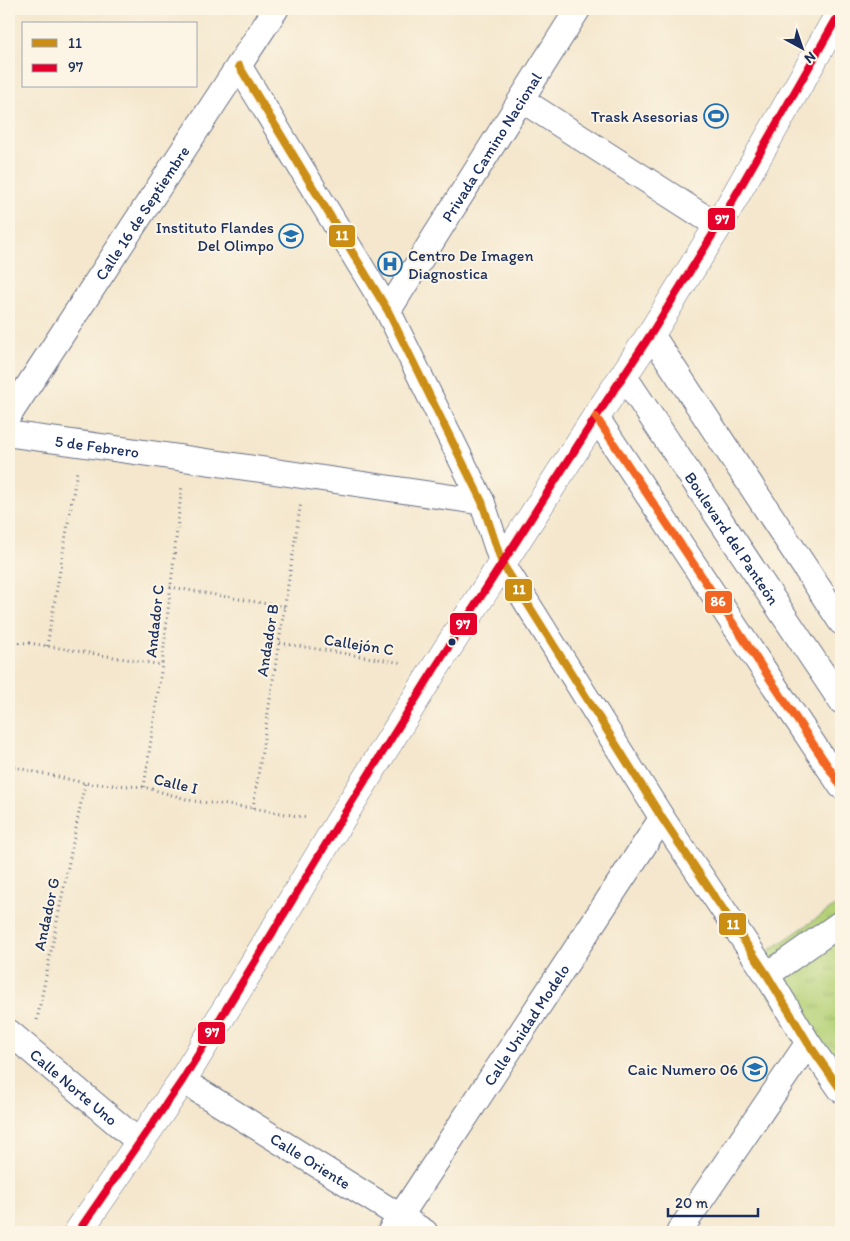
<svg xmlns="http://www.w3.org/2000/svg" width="850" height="1241" font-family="Itim,sans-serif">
	<defs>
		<pattern id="park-tufts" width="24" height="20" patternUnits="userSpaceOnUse" patternTransform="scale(1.25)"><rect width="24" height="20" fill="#b5d278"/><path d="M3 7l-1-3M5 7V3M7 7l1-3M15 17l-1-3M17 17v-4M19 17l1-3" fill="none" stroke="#9bb56a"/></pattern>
	</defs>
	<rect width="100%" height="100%" fill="#fcf5e5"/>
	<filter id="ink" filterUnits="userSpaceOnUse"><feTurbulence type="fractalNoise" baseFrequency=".02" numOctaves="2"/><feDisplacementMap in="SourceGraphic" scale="10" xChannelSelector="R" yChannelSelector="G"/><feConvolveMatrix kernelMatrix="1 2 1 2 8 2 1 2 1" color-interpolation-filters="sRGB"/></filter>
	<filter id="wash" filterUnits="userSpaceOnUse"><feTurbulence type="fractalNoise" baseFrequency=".0096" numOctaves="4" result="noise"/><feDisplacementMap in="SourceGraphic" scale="20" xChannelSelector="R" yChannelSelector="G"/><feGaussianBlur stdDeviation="1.12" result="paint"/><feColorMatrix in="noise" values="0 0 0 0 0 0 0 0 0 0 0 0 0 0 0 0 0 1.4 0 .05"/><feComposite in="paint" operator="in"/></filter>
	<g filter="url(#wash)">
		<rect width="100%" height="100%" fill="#f4e7cd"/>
		<path fill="url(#park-tufts)" stroke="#68806b" d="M 841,902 L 841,1100 L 748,965 Z"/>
	</g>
	<g filter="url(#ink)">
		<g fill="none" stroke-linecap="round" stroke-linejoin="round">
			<g stroke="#676f85" stroke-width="27">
				<g id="street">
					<path d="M 239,66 L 388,311 L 482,502 L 502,563 L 662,818 L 767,975 L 808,1043 L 841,1090"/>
					<path d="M 522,100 L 718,226"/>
					<path id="s1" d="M 388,311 L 578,9"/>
					<path d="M 651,334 L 841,622"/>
					<path id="s2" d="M 624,376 L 841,701"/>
					<path id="s3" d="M 9,415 L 276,9"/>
					<path d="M 596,417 L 841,786"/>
					<path id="s4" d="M 9,434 C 167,455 324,479 482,502"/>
					<path d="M 767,975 L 841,923"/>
					<path id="s5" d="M 9,1032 L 139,1142"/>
					<path id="s6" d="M 196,1089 L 425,1232"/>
					<path id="s7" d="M 390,1232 L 662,818"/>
					<path d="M 679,1232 L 808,1043"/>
				</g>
			</g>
			<g stroke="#676f85" stroke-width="29">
				<path id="primary" d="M 78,1232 L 182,1081 L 284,914 L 338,824 L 435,668 L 596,417 L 651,334 L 718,226 L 841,11"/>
			</g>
			<path stroke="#676f85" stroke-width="3" stroke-dasharray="1 4" stroke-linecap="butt" d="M 170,587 L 285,607
				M 9,642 L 29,643 L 162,665
				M 280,643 L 403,663
				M 47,646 L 77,471
				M 9,766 L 85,783 L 144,787 L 193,801 L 253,808 L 308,818
				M 144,787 L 162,665 L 182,485
				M 253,808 L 301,502
				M 37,1020 L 85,783"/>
			<use href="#street" stroke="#fff" stroke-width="25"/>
			<use href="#primary" stroke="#fff" stroke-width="28"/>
			<g stroke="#fcf5e5" stroke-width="11">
				<path id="bus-1" d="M 239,66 L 388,311 L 482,502 L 502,563 L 662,818 L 767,975 L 808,1043 L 841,1090"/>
			</g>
			<g stroke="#fcf5e5" stroke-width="11">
				<path id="bus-2" d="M 78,1232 L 182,1081 L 284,914 L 338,824 L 435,668 L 596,417 L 651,334 L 718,226 L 841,11"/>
			</g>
			<g stroke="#fcf5e5" stroke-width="11">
				<path id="bus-3" d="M 596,417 L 841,786"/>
			</g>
			<use href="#bus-1" stroke="#cb8e13" stroke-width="8"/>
			<use href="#bus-2" stroke="#e4002b" stroke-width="8"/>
			<use href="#bus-3" stroke="#f26522" stroke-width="8"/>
		</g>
	</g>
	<defs>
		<g id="stadium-ring" transform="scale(1.25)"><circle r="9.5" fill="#fcf5e5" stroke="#1f6fb2" stroke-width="1.5"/><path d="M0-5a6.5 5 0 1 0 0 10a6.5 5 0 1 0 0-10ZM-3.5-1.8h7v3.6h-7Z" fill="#1f6fb2"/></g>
		<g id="school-ring" transform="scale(1.25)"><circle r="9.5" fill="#fcf5e5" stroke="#1f6fb2" stroke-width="1.5"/><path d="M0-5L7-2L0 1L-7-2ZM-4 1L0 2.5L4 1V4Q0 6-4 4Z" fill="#1f6fb2"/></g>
		<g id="hospital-ring" transform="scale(1.25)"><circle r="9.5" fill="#fcf5e5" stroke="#1f6fb2" stroke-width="1.5"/><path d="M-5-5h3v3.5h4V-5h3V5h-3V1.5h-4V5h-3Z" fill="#1f6fb2"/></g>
	</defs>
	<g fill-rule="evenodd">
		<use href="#stadium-ring" x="716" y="116"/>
		<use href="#school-ring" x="291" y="236"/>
		<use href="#hospital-ring" x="390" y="264"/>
		<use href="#school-ring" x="755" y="1069"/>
	</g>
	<circle fill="#1b2f5e" stroke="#fcf5e5" stroke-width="2" cx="452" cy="642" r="4.5"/>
	<g text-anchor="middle" stroke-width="4" stroke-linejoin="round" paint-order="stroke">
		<g font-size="16" fill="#1b2f5e" stroke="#fcf5e5" text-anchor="end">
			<text x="698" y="122">Trask Asesorias</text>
			<text x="274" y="233">Instituto Flandes<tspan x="274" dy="18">Del Olimpo</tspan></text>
			<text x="408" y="261" text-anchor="start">Centro De Imagen<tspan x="408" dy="18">Diagnostica</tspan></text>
			<text x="738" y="1075">Caic Numero 06</text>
		</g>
		<g font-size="16" fill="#1b2f5e" stroke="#fcf5e5">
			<text dy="6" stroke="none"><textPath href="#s1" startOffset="194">Privada Camino Nacional</textPath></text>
			<text dy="6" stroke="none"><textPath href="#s3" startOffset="242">Calle 16 de Septiembre</textPath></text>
			<text dy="6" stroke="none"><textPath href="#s4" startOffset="89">5 de Febrero</textPath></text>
			<text dy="6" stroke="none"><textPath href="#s2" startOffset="195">Boulevard del Panteón</textPath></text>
			<text transform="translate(154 621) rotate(-84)" y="6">Andador C</text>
			<text transform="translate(267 640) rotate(-81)" y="6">Andador B</text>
			<text transform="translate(359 644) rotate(9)" y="6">Callejón C</text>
			<text transform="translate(176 783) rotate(14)" y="6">Calle I</text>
			<text transform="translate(46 914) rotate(-78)" y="6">Andador G</text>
			<text dy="6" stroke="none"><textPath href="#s7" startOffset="248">Calle Unidad Modelo</textPath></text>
			<text dy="6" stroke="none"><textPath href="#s5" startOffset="85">Calle Norte Uno</textPath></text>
			<text dy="6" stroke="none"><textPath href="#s6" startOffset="135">Calle Oriente</textPath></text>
		</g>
	</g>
	<g stroke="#fcf5e5" stroke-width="2">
		<rect x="707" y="207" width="29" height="24" rx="5" fill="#e4002b"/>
		<rect x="328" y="224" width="28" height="24" rx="5" fill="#cb8e13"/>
		<rect x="504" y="578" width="29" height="24" rx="5" fill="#cb8e13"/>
		<rect x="704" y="590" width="29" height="24" rx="5" fill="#f26522"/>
		<rect x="449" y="612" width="29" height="24" rx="5" fill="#e4002b"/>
		<rect x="718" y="912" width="29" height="24" rx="5" fill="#cb8e13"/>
		<rect x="197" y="1021" width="29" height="24" rx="5" fill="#e4002b"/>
	</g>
	<g font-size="14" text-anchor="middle" font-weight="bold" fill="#fff">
		<text x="722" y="224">97</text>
		<text x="342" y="240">11</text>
		<text x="519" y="594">11</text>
		<text x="718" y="606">86</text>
		<text x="463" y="629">97</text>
		<text x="733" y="929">11</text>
		<text x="212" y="1037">97</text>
	</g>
	<rect width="850" height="1241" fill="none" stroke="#fcf5e5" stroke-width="30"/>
	<rect x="22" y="22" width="175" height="65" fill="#fcf5e5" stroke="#a2a6af"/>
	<rect x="32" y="39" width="25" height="8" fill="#cb8e13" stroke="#a2a6af"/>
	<text x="68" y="48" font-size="15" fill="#1b2f5e">11</text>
	<rect x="32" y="64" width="25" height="8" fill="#e4002b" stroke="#a2a6af"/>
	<text x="68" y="72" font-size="15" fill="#1b2f5e">97</text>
	<g transform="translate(802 48) rotate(140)" stroke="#fcf5e5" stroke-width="4" paint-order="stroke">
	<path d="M0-4L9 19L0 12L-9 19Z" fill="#1b2f5e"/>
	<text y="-8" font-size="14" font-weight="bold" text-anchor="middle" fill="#1b2f5e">N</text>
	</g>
	<path d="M668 1208v8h90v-8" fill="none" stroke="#1b2f5e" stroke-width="2.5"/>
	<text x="675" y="1208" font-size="15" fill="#1b2f5e" stroke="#fcf5e5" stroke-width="4" paint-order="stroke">20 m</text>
</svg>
